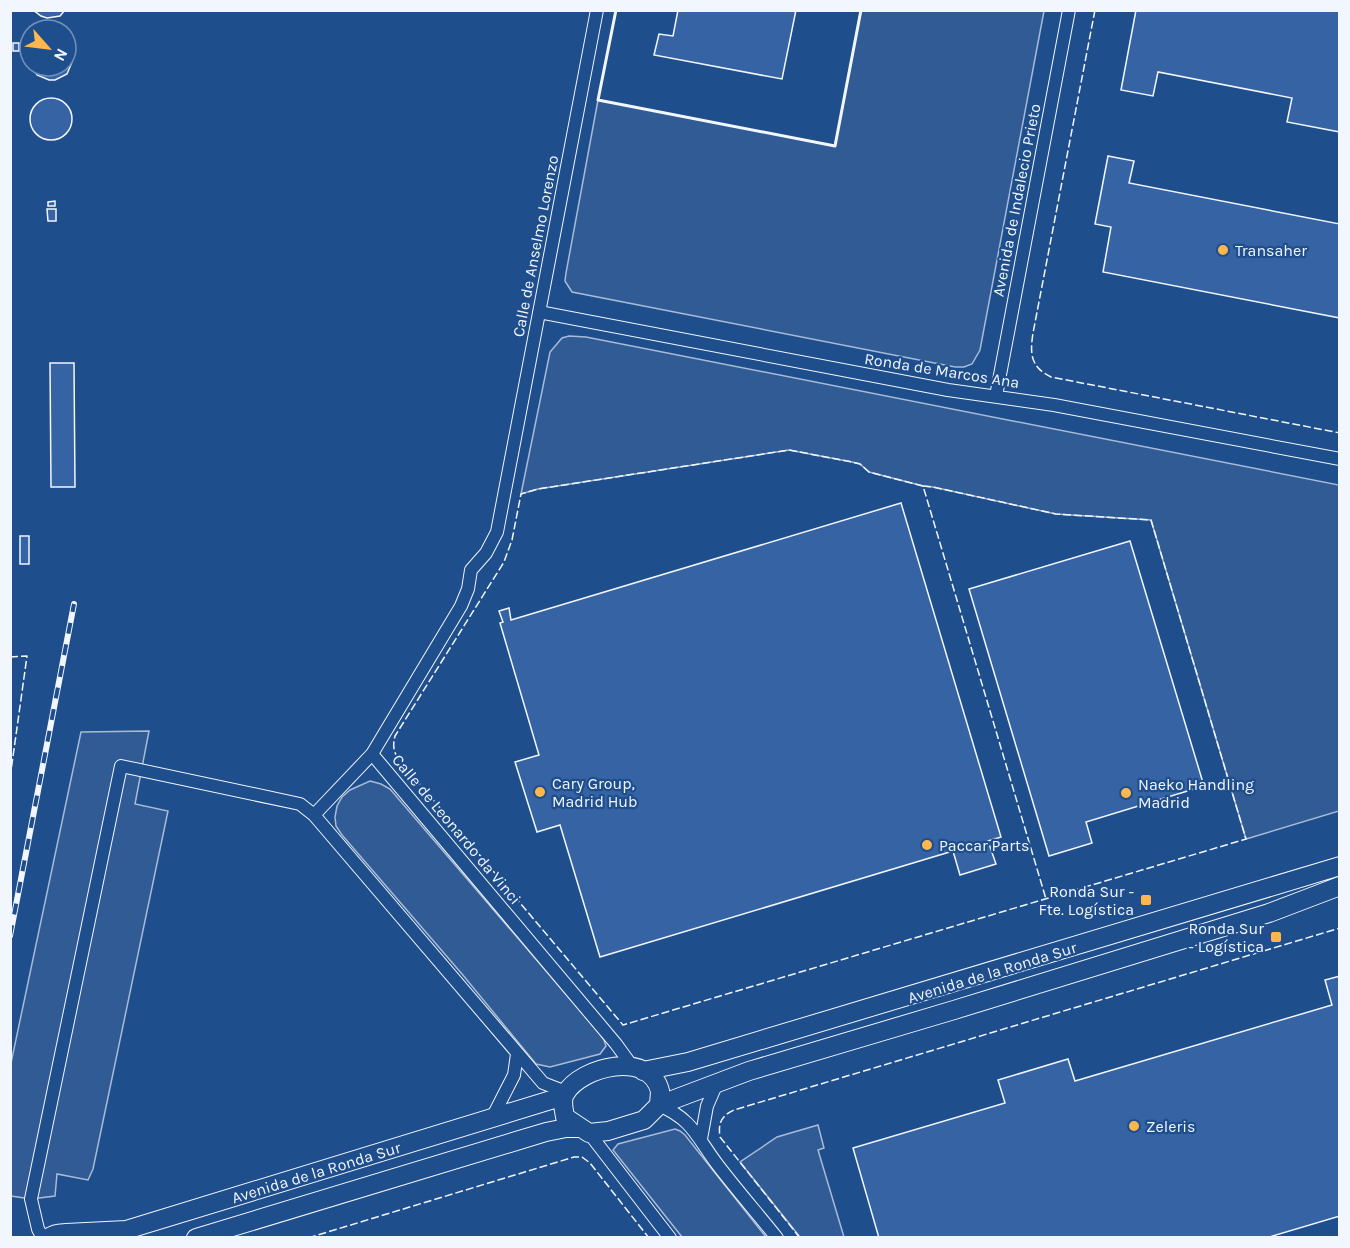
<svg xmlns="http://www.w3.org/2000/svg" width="1350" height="1248" font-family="Karla,sans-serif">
	<rect width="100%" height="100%" fill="#1f4e8c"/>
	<path fill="#305b95" stroke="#a8bbd7" stroke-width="1.5" d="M 861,11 L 1044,11 L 980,350 L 972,364 L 964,367 L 955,367 L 572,292 L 565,281 L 566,273 L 598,100 L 835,146 Z
		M 569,336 L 586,337 L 1339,485 L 1339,811 L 1246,839 L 1151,520 L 1056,514 L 933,487 L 923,486 L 869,472 L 860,464 L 852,462 L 789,450 L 538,489 L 521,494 L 550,352 L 562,338 Z
		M 149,731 L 135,804 L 168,811 L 93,1169 L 88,1180 L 57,1174 L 55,1196 L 31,1199 L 11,1196 L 11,1063 L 81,732 Z
		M 370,781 L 381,784 L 390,789 L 600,1034 L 604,1040 L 606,1046 L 600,1054 L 550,1067 L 536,1064 L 462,974 L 342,835 L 336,826 L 335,817 L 337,806 L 342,797 L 350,790 Z
		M 818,1125 L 824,1148 L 818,1150 L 844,1237 L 800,1237 L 740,1162 L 777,1137 Z
		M 675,1129 L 680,1131 L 685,1135 L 766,1237 L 682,1237 L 613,1150 L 618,1144 Z"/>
	<path fill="#3563a3" stroke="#f2f6ff" stroke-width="1.5" d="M 33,10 L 65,10 L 60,16 L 47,18 L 41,16 Z
		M 678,10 L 796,10 L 782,79 L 654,55 L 659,34 L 673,36 Z
		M 1136,10 L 1340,10 L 1340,132 L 1287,122 L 1292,98 L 1158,72 L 1153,96 L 1121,90 Z
		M 13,43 L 19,43 L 19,51 L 13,51 Z
		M 66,44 L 70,49 L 72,62 L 67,74 L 55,80 L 49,80 L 37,75 L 32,66 L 66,66 Z
		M30 119a21 21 0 1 1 42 0a21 21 0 1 1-42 0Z
		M 1108,156 L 1134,161 L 1129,183 L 1340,224 L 1340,318 L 1103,272 L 1111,227 L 1095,224 Z
		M 55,201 L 55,206 L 48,206 L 48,202 Z
		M 47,209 L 56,209 L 56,221 L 48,221 Z
		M 50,363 L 74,363 L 75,487 L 51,487 Z
		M 901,503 L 1001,837 L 988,841 L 996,864 L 960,875 L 953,851 L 600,957 L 560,825 L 537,832 L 515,762 L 539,755 L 500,623 L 503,622 L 499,611 L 509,608 L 511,620 Z
		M 20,536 L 29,536 L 29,564 L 20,564 Z
		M 1130,541 L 1204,786 L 1086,822 L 1092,843 L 1049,856 L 969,589 Z
		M 1340,976 L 1340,1216 L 1266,1238 L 879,1238 L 853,1148 L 1005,1103 L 998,1080 L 1068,1059 L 1075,1081 L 1332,1005 L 1325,980 Z"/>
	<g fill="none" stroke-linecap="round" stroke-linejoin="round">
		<g stroke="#f2f6ff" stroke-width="14">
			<path id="minor" d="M 539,312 L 948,390 L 1054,405 L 1340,459
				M 996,396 L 1069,10
				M 372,754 L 461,606 L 468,589 L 471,570 L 486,553 L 497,532 L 597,10
				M 314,815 L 372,754 L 616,1044 L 632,1066
				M 659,1105 C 693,1120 696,1136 717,1164 C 736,1189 757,1213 777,1238
				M 492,1118 L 514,1075 L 517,1054
				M 589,1133 L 670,1238
				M 701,1139 L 707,1106 L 717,1083
				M 43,1238 L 38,1229 L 31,1199 L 121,766 L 300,804 L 314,815 L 543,1083 L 566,1092"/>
		</g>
		<g stroke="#f2f6ff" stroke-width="20">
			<path id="secondary" d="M 643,1071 L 688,1062 L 1340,866
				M 659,1105 C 659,1101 660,1095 660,1091 C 650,1050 581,1066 565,1094 C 561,1101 564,1109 565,1117 L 589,1133 L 608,1131 L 644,1120 L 659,1105 L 749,1071 L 954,1010 L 1269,913 L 1340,886
				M 66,1233 L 126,1230 L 564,1096
				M 48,1238 C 57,1232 67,1232 77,1237
				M 196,1238 L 546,1132 L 566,1128 L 580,1128"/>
		</g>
		<use href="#minor" stroke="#1f4e8c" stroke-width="12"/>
		<use href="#secondary" stroke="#1f4e8c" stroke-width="18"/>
		<g stroke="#f2f6ff" stroke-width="6">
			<path id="rail" d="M 10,936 L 74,604"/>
		</g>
		<use href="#rail" stroke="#1f4e8c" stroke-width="4" stroke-dasharray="11" stroke-linecap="butt"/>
		<path stroke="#f2f6ff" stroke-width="1.5" stroke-dasharray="8 3" stroke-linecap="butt" d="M 1095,10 L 1033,333 C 1030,353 1030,367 1051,377 L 1340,433
			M 923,486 L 869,472 L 860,464 L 852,462 L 789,450 L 538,489 L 521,494 L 512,540 L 504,562 L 395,736 C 393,744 393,749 397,757 L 623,1025 L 1246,839 L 1151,520 L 1056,514 L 933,487 L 923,486 L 1046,899
			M 10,657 L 27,656 L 10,778
			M 308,1238 L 574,1157 L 582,1157 L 590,1163 L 649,1238
			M 800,1238 L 720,1137 C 718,1123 721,1116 734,1110 L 1340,928"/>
		<path stroke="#f2f6ff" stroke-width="3" d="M 616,10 L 598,100 L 835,146 L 861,10"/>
	</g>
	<g fill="#ffb74d" stroke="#1f4e8c" stroke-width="2">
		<circle cx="1223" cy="250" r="6"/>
		<circle cx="540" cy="792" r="6"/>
		<circle cx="1126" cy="793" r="6"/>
		<circle cx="927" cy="845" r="6"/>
		<rect x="1140" y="894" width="12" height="12" rx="3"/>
		<rect x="1270" y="931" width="12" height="12" rx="3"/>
		<circle cx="1134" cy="1126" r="6"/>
	</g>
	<g text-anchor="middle" stroke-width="4.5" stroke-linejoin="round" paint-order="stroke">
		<g font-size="16" fill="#f2f6ff" stroke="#1f4e8c">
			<text transform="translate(1016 200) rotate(-79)" y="6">Avenida de Indalecio Prieto</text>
			<text transform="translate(535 246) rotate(-79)" y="6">Calle de Anselmo Lorenzo</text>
			<text transform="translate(942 370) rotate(9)" y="6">Ronda de Marcos Ana</text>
			<text transform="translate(457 829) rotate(50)" y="6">Calle de Leonardo da Vinci</text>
			<text transform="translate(992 972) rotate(-17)" y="6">Avenida de la Ronda Sur</text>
			<text transform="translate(316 1172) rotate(-17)" y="6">Avenida de la Ronda Sur</text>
		</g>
		<g font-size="16" fill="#f2f6ff" stroke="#1f4e8c" text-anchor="start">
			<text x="1235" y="256">Transaher</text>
			<text x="552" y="789">Cary Group,<tspan x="552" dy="18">Madrid Hub</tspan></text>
			<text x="1138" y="790">Naeko Handling<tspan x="1138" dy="18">Madrid</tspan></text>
			<text x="939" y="851">Paccar Parts</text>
			<text x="1134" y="897" text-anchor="end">Ronda Sur -<tspan x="1134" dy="18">Fte. Logística</tspan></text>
			<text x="1264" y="934" text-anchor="end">Ronda Sur<tspan x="1264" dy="18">- Logística</tspan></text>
			<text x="1146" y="1132">Zeleris</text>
		</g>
	</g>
	<rect width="1350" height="1248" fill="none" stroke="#f2f6ff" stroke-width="24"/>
	<g transform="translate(48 48) rotate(118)"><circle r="28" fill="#1f4e8c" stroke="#7391ba" stroke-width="1.5"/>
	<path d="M0-4.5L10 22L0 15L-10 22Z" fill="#ffb74d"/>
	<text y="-9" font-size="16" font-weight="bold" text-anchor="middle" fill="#f2f6ff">N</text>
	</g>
</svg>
